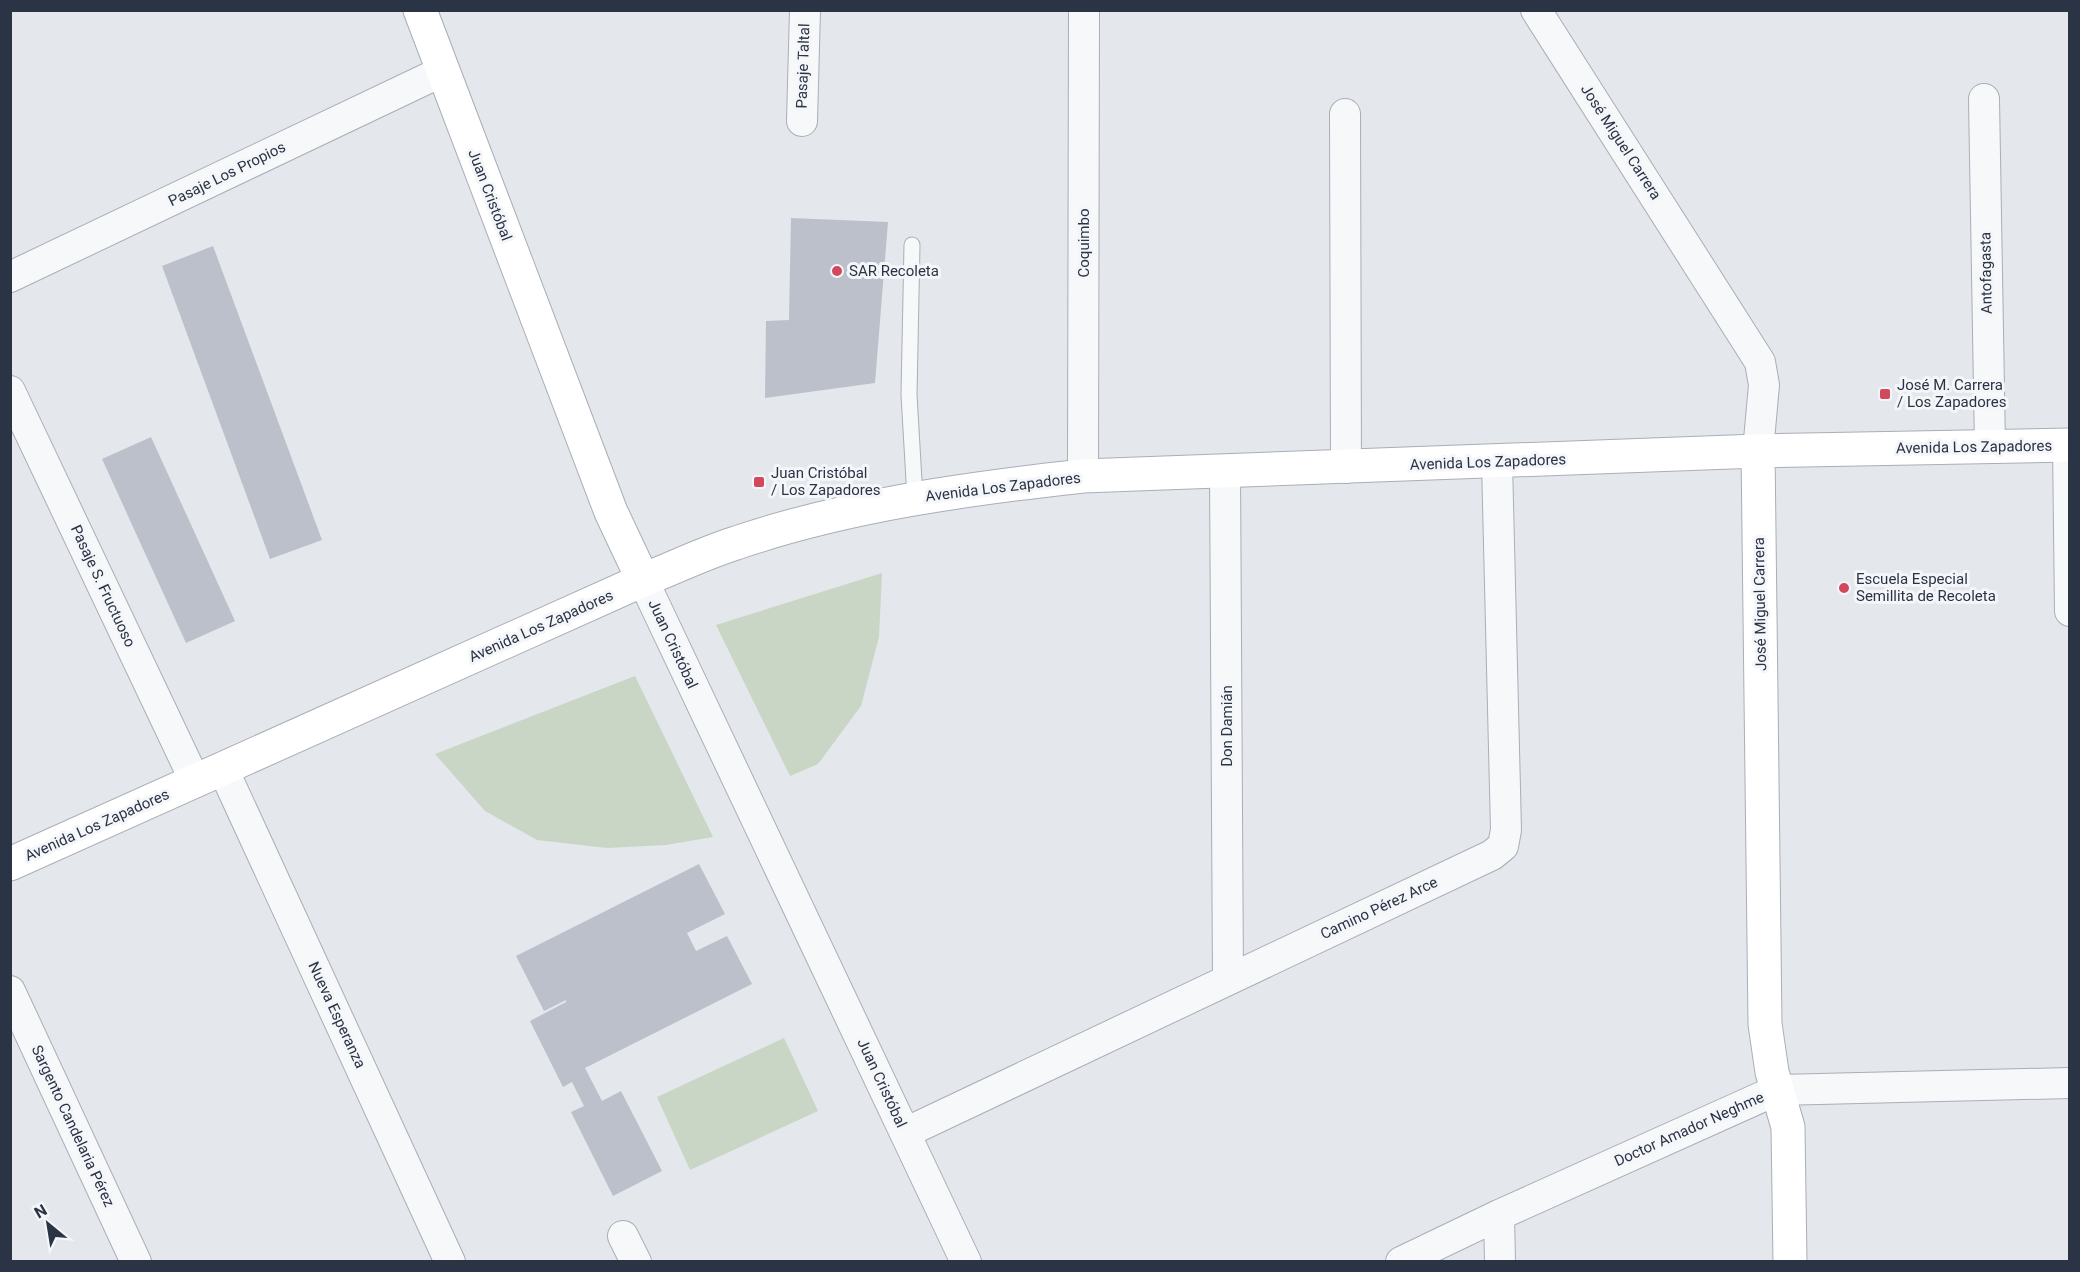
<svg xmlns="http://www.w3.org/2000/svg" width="2080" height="1272" font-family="Roboto,sans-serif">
	<rect width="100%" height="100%" fill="#e4e7ec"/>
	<path fill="#c9d6c5" d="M 882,573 L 879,637 L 861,706 L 818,764 L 790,776 L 716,625 Z
		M 635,676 L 713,837 L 666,845 L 607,848 L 537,840 L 485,811 L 435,754 Z
		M 784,1038 L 818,1111 L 690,1170 L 657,1097 Z"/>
	<path fill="#bbc0ca" d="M 791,218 L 888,222 L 875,383 L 765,398 L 766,321 L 789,320 Z
		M 213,246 L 322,540 L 270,559 L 162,266 Z
		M 151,437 L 235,621 L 186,643 L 102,459 Z
		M 699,864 L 725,914 L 687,933 L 696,951 L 727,936 L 752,984 L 585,1068 L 602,1101 L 621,1091 L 662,1171 L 613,1196 L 571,1112 L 584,1106 L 572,1082 L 563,1087 L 530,1021 L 566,1002 L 566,1000 L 544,1011 L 516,956 Z"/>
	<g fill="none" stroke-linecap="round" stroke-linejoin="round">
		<g stroke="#a9aeb7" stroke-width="17">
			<path id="lane" d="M 912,245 L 909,395 L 915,498"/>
		</g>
		<g stroke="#a9aeb7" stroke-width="32">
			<path id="street" d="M 1536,10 L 1760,362 L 1764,385 L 1758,451
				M 1984,99 L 1990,447
				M 1345,114 L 1346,468
				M 802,121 L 805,10
				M 10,277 L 443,71
				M 10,391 L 195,781
				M 2068,445 L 2070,611
				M 1225,472 L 1228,980
				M 1083,476 L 1084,10
				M 643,580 L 966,1262
				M 223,769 L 450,1262
				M 10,991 L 136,1262
				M 905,1133 L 1492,855 L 1503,846 L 1506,830 L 1497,462
				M 1499,1215 L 1500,1262
				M 623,1236 L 636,1262
				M 1401,1262 L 1499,1215 L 1777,1090 L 2070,1083"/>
		</g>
		<g stroke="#a9aeb7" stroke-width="35">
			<path id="secondary" d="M 420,10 L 611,512 L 643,580
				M 1758,451 L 1765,1024 L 1772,1072 L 1788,1127 L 1790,1262
				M 10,864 L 643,580 C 674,568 704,553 736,543 C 848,505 966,489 1083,476 L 1758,451 L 2070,445"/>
		</g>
		<use href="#lane" stroke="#f7f8fa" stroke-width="15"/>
		<use href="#street" stroke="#f7f8fa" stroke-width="30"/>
		<use href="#secondary" stroke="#fff" stroke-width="33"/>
	</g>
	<g fill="#d1495b" stroke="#f4f6f9" stroke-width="2">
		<circle cx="837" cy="271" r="6"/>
		<rect x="1879" y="388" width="12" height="12" rx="3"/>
		<rect x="753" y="476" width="12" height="12" rx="3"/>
		<circle cx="1844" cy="588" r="6"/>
	</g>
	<g text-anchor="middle" stroke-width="6" stroke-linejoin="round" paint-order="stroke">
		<g font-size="15" fill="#2b3445" stroke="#f4f6f9">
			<text transform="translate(803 66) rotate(-88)" y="5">Pasaje Taltal</text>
			<text transform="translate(1621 142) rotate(57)" y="5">José Miguel Carrera</text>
			<text transform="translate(227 174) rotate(-26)" y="5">Pasaje Los Propios</text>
			<text transform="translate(490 195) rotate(69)" y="5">Juan Cristóbal</text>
			<text transform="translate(1084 243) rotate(-90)" y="5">Coquimbo</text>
			<text transform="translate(1986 273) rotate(-91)" y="5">Antofagasta</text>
			<text transform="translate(1974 447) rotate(-1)" y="5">Avenida Los Zapadores</text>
			<text transform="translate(1488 462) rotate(-2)" y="5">Avenida Los Zapadores</text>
			<text transform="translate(1003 487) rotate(-7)" y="5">Avenida Los Zapadores</text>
			<text transform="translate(103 586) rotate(65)" y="5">Pasaje S. Fructuoso</text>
			<text transform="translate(1760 604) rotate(-91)" y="5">José Miguel Carrera</text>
			<text transform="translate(541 626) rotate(-24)" y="5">Avenida Los Zapadores</text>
			<text transform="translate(673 644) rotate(65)" y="5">Juan Cristóbal</text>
			<text transform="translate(1227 726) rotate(-90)" y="5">Don Damián</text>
			<text transform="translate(97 825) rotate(-24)" y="5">Avenida Los Zapadores</text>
			<text transform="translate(1379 908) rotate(-25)" y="5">Camino Pérez Arce</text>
			<text transform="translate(337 1015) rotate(65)" y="5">Nueva Esperanza</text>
			<text transform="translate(882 1083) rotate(65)" y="5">Juan Cristóbal</text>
			<text transform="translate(73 1126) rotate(65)" y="5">Sargento Candelaria Pérez</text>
			<text transform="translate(1689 1129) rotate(-24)" y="5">Doctor Amador Neghme</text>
		</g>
		<g font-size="15" fill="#2b3445" stroke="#f4f6f9" text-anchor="start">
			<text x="849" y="276">SAR Recoleta</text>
			<text x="1897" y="390">José M. Carrera<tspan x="1897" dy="17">/ Los Zapadores</tspan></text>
			<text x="771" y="478">Juan Cristóbal<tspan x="771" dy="17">/ Los Zapadores</tspan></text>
			<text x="1856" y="584">Escuela Especial<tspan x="1856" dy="17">Semillita de Recoleta</tspan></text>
		</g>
	</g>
	<rect width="2080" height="1272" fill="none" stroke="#2b3445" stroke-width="24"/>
	<g transform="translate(48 1224) rotate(330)" stroke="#f4f6f9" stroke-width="4.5" paint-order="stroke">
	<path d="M0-4.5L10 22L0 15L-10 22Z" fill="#2b3445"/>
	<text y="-9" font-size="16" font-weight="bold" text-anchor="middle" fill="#2b3445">N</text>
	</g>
</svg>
